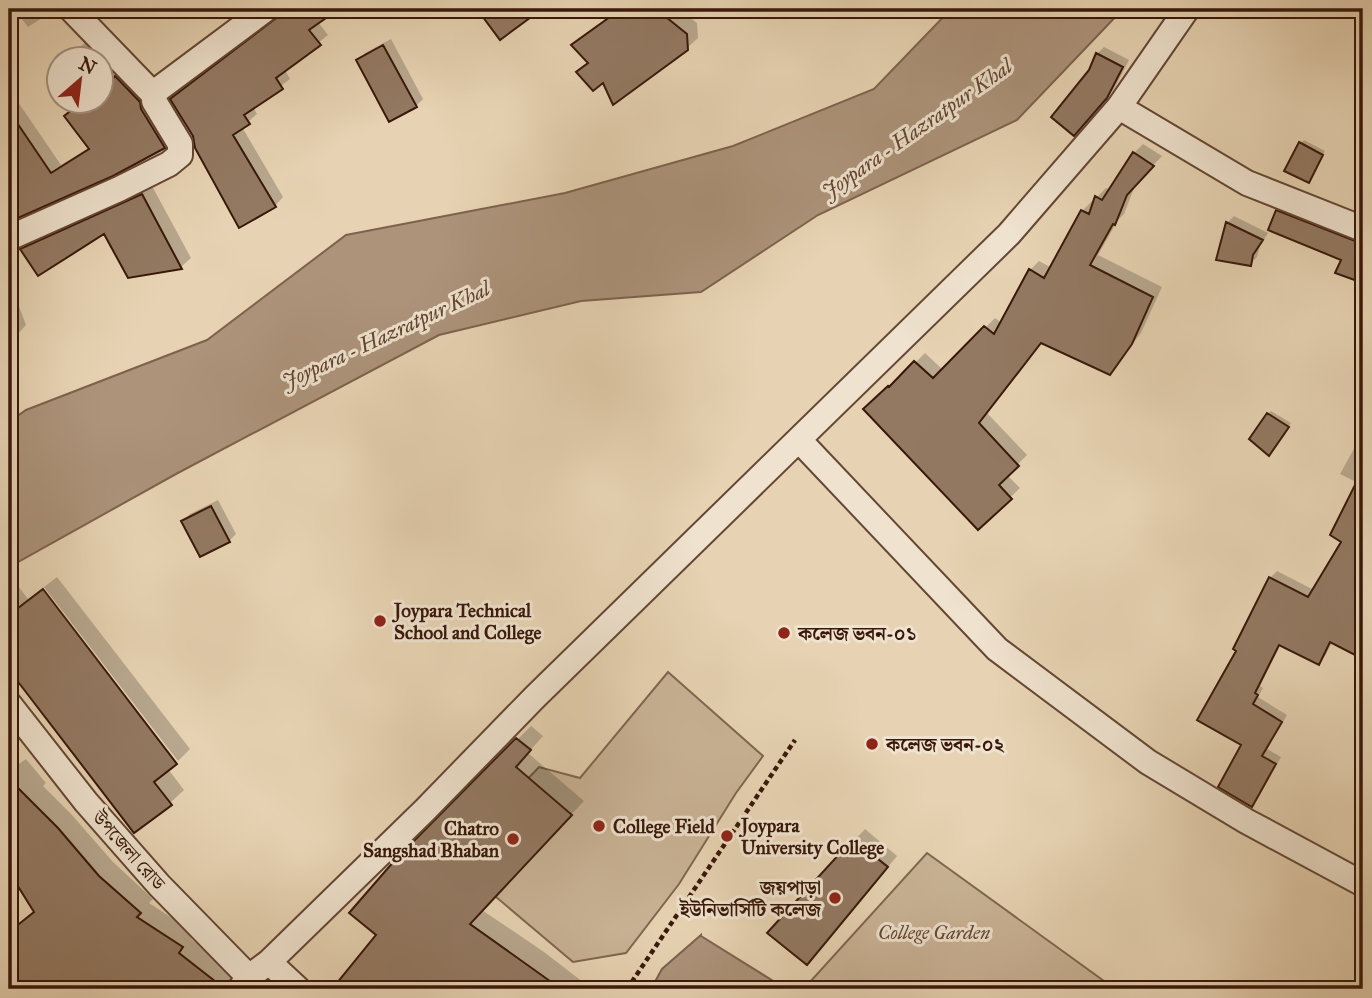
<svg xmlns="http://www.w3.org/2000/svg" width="1372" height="998" font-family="'IM FELL Great Primer','Noto Serif Bengali',serif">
	<rect width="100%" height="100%" fill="#e7d3b3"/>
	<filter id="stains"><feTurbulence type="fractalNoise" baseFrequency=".00286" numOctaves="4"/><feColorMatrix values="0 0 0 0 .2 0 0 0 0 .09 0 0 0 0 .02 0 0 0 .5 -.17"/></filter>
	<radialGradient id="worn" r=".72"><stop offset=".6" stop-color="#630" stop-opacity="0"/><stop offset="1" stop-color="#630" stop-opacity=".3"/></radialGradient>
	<path fill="#c9b396" stroke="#806650" stroke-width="2" d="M 668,672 L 763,756 L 736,793 L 679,884 L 626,953 L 573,962 L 451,859 L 539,767 L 580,778 Z
		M 927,853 L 1115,989 L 819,989 L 809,983 Z"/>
	<path fill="#ac937a" stroke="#7e624d" stroke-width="2" d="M 951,9 L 1123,9 L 1017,120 L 818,215 L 701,292 L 581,301 L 439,335 L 176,474 L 9,567 L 9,422 L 26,410 L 207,340 L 346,235 L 565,193 L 733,146 L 874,89 Z
		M 701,935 L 701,936 L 786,989 L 651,989 L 662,969 Z"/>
	<path fill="#0003" d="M 14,9 L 56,9 L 28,27 Z
		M 281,9 L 334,9 L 318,22 L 328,35 L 285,70 L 290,79 L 253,107 L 257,114 L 242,127 L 283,197 L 275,206 L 197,147 L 282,15 Z
		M 620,9 L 679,9 L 697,23 L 698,38 L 686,49 L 604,80 L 574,45 Z
		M 94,36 L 173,137 L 164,147 L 112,174 L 9,220 L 9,108 L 18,102 L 61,165 L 90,147 L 66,116 L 82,102 L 102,102 L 102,60 L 63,60 Z
		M 391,39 L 423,99 L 416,106 L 358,60 L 365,53 Z
		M 1104,47 L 1129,60 L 1114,89 L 1081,127 L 1090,71 L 1097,54 Z
		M 1363,129 L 1363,146 L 1356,143 Z
		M 1304,140 L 1325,151 L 1311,178 L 1301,143 Z
		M 1143,144 L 1162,156 L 1136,183 L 1124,214 L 1118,220 L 1098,255 L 1162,287 L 1141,333 L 1110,373 L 1042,342 L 987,413 L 1027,455 L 1007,475 L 1020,488 L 978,528 L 875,399 L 899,379 L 925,353 L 943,370 L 995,318 L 1002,323 L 1030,270 L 1039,261 L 1052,268 L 1082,211 L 1092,201 L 1095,203 L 1097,197 L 1106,188 L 1111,190 L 1134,153 Z
		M 152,186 L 191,258 L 181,267 L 104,232 L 23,249 L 32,240 Z
		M 1284,204 L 1363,236 L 1363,281 L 1338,272 L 1343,259 L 1277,211 Z
		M 1234,216 L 1268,233 L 1260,246 L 1257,257 L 1250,264 L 1227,223 Z
		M 9,280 L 26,325 L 17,335 L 9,338 Z
		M 1271,411 L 1291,423 L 1272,451 L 1268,414 Z
		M 1363,437 L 1363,569 L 1348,594 L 1363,603 L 1363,657 L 1333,641 L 1325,656 L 1318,663 L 1281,644 L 1260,686 L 1263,688 L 1258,697 L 1287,715 L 1267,749 L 1281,757 L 1258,798 L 1252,805 L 1243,744 L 1239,650 L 1270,578 L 1277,571 L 1314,590 L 1344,542 L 1360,484 L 1340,474 L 1356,445 Z
		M 218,500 L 236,534 L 229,541 L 183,521 L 190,514 Z
		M 57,577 L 190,749 L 178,761 L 44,587 Z
		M 18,586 L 28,599 L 41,590 L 175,764 L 168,769 L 184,790 L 170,803 L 19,681 L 9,686 L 9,593 Z
		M 531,726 L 543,736 L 528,753 L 584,801 L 482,910 L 544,952 L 592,989 L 335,989 L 378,935 L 396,861 Z
		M 9,756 L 16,766 L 26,759 L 46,783 L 43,786 L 72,815 L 113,862 L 153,899 L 149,903 L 195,933 L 191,939 L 238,974 L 249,989 L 9,989 L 9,932 L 35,910 L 9,869 Z
		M 865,829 L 897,856 L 818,952 L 769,933 Z
		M 278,973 L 309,989 L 261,989 Z"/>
	<path fill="#937962" stroke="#38180a" stroke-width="2" d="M 288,9 L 339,9 L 309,30 L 321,45 L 276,78 L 283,89 L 244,115 L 250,124 L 233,135 L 276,207 L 239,228 L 195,148 L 193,136 L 170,99 Z
		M 477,9 L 542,9 L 500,40 Z
		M 621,9 L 656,9 L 687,34 L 688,50 L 613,105 L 603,83 L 593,91 L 576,72 L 588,63 L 571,45 Z
		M 383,45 L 417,107 L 389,122 L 356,60 Z
		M 1096,53 L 1123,67 L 1107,98 L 1074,136 L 1051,117 L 1089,70 Z
		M 115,76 L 140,102 L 141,109 L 165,148 L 113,176 L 9,222 L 9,111 L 51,173 L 89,149 L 64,116 L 82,102 L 102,102 L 102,87 Z
		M 1299,142 L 1323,155 L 1309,183 L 1284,171 Z
		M 1133,152 L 1154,166 L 1127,195 L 1115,225 L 1113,224 L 1090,265 L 1153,297 L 1132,344 L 1110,375 L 1041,343 L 979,423 L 1019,466 L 999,485 L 1012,499 L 978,530 L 863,409 L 888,386 L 889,387 L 914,361 L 933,378 L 984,326 L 994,334 L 1029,269 L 1044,278 L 1081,210 L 1089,214 L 1095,196 L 1102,200 Z
		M 142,194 L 182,269 L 128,278 L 104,234 L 38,276 L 20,249 Z
		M 1276,210 L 1363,244 L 1363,283 L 1335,273 L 1341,260 L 1268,230 Z
		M 1226,222 L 1263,240 L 1253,255 L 1251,266 L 1216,260 Z
		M 1267,413 L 1289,427 L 1269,456 L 1249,439 Z
		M 1363,469 L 1363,659 L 1330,642 L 1319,665 L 1279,645 L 1255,693 L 1258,695 L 1253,704 L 1282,722 L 1262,756 L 1276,764 L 1252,807 L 1218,787 L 1241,745 L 1197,720 L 1236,651 L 1233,649 L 1269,577 L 1308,597 L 1341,542 L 1330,535 Z
		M 211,506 L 230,542 L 200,557 L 181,521 Z
		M 43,589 L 177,764 L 154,782 L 172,805 L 134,833 L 9,670 L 9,615 Z
		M 516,738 L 531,750 L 516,767 L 572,815 L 470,924 L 561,989 L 332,989 L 376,935 L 349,913 L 395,860 Z
		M 9,779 L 58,828 L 99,876 L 141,913 L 137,917 L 183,947 L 179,953 L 225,989 L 9,989 L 9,932 L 34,912 L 9,872 Z
		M 853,839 L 888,867 L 807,965 L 767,933 Z"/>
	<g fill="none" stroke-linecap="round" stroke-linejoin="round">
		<g stroke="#644734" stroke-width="28">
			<path id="minor" d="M 71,9 L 154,95
				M 1119,107 L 1247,183 L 1363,229
				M 9,238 L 119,189 L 169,164 L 180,155 L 180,144 L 154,101 L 156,91 L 266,9
				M 799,440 L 997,649 L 1148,762 L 1246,821 L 1363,884
				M 9,704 L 86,802 L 159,885 L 249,977 L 240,989
				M 269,962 L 298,989
				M 249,977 L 269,962 L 425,810 L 535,697 L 1009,234 L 1119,107 L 1187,9"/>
		</g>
		<path stroke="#38180a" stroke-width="4.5" stroke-dasharray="5 3.5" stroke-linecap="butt" d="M 627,989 L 795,740"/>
		<use href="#minor" stroke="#efe2ce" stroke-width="24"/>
	</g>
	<g fill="#8f2418" stroke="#efe2ce" stroke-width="2.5">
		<circle cx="380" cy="621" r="7"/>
		<circle cx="784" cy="633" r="7"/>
		<circle cx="872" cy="744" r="7"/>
		<circle cx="599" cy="826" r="7"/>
		<circle cx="727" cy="836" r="7"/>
		<circle cx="513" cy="839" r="7"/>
		<circle cx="835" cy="898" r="7"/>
	</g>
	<g text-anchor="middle" stroke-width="6" stroke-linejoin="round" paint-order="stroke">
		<g font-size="19" font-weight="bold" fill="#38180a" stroke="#efe2ce" text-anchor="start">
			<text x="394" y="617">Joypara Technical<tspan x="394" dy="22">School and College</tspan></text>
			<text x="798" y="640">কলেজ ভবন-০১</text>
			<text x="886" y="751">কলেজ ভবন-০২</text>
			<text x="741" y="832">Joypara<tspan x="741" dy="22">University College</tspan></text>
			<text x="613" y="833">College Field</text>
			<text x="499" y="835" text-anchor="end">Chatro<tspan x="499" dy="22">Sangshad Bhaban</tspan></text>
			<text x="821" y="894" text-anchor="end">জয়পাড়া<tspan x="821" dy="22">ইউনিভার্সিটি কলেজ</tspan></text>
		</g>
		<g font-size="19" fill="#38180a" stroke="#efe2ce">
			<text transform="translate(129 850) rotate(48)" y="7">উপজেলা রোড</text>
		</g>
		<g font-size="19" font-style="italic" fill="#644634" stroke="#efe2ce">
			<text x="934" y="939">College Garden</text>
		</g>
		<g font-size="21" font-style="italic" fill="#614331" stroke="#efe2ce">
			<text transform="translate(917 129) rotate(-35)" y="7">Joypara - Hazratpur Khal</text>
			<text transform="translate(386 335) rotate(-25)" y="7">Joypara - Hazratpur Khal</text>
		</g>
	</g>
	<rect width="1372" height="998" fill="none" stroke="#e7d3b3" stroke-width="35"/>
	<rect x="10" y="10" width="1351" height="977" fill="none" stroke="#38180a" stroke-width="3.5"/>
	<rect x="18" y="18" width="1337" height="963" fill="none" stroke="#38180a" stroke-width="2"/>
	<g transform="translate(80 80) rotate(28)"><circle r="33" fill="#efe2ce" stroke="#a69180" stroke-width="2"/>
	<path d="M0-5L12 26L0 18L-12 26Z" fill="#8f2418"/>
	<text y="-10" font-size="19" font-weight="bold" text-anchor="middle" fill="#38180a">N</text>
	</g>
	<rect width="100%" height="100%" filter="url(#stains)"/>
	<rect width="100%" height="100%" fill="url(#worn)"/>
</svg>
